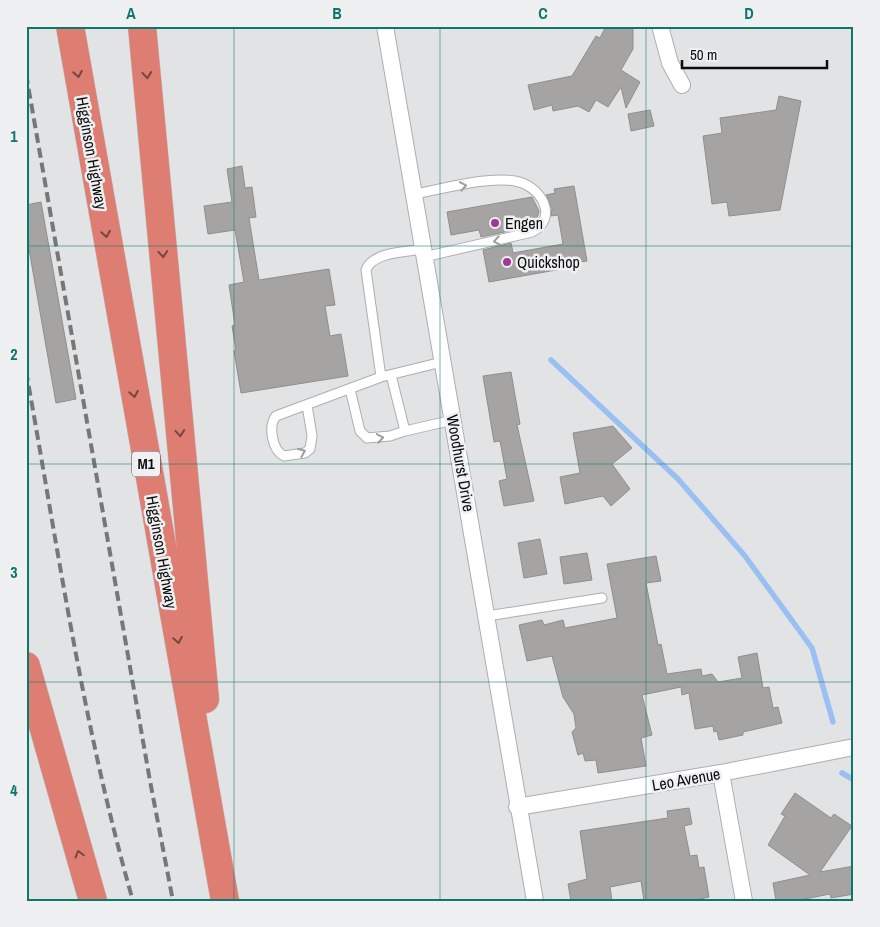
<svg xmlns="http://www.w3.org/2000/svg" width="880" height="927" font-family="'Archivo Narrow',sans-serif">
	<rect width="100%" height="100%" fill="#e2e3e4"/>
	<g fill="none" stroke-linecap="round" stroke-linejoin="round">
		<path stroke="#9abff3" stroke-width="5.5" d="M 551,360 L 678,479 L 745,556 L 812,648 L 833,722
			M 842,773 L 854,780"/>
	</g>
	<path fill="#a6a4a3" stroke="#908e8d" d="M 606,26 L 633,26 L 633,49 L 621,70 L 640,82 L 626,108 L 621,87 L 608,107 L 596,100 L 589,112 L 578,106 L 553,111 L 552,105 L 534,110 L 528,85 L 572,76 L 596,36 L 600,38 Z
		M 779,96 L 801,101 L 780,210 L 729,216 L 727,202 L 712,204 L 703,136 L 722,133 L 720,118 L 776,110 Z
		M 650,110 L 654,126 L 631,131 L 628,114 Z
		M 242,166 L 245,188 L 252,187 L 256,217 L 249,218 L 259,280 L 329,269 L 335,305 L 325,306 L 330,336 L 341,334 L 348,376 L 241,393 L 234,351 L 236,350 L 232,326 L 235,325 L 229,285 L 244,282 L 235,230 L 208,234 L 204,206 L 232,202 L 227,169 Z
		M 574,186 L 587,261 L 566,264 L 567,268 L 489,282 L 483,250 L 511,243 L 513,253 L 563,244 L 558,215 L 551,216 L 552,209 L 546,195 L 555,193 L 554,189 Z
		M 532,197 L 539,211 L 537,219 L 507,224 L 509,231 L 481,237 L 479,230 L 451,235 L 447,212 Z
		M 41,202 L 76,399 L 56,403 L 26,232 L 26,205 Z
		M 511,372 L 520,424 L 517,425 L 534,501 L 504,506 L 499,481 L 507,479 L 500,441 L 494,442 L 483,376 Z
		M 613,426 L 632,448 L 612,464 L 630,489 L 611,506 L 603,496 L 565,504 L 560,477 L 580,473 L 573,433 Z
		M 540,539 L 547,574 L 524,578 L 518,543 Z
		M 587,553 L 592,580 L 564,584 L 560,557 Z
		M 656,556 L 661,581 L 646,583 L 658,645 L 661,644 L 667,674 L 701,669 L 702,676 L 712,674 L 718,682 L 742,678 L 738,657 L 757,653 L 763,688 L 769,687 L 773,708 L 778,707 L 782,723 L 743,732 L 743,735 L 719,740 L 717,731 L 714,732 L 713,726 L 695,729 L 689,693 L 682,695 L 681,687 L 642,695 L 652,735 L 641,738 L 646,766 L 598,773 L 596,760 L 585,761 L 583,753 L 578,755 L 572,732 L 576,728 L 574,714 L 563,697 L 552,656 L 527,661 L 519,625 L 542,620 L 544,625 L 563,620 L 565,628 L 617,618 L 607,564 Z
		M 795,793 L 831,818 L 834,814 L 852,826 L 820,872 L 854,866 L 854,894 L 831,898 L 830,894 L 795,901 L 776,901 L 773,883 L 810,875 L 768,845 L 785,816 L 781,814 Z
		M 689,808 L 692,824 L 684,826 L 690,856 L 697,855 L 699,868 L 704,867 L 709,897 L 691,901 L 644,901 L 641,881 L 610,887 L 612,901 L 571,901 L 568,884 L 587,879 L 580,831 L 668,818 L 667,811 Z"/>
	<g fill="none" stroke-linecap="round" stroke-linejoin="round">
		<g stroke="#adaeaf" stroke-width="11">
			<path id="service" d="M 414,194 C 444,189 486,176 515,181 C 540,185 560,217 532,232 L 424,257
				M 423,249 C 406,252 372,252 366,270 L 381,377 L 442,362
				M 350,389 L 360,431 L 367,438 L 390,436 L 405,431 L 391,375
				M 307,405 L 312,436 L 310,449 L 305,453 L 284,456 C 272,450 268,426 276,416 L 381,377
				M 405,431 L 453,420
				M 487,616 L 602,598"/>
		</g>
		<g stroke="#adaeaf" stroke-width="18">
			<path id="minor" d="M 385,26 L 535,901
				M 660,26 L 670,63 L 682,85
				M 721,773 L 744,901
				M 517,807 L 721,773 L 854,747"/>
		</g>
		<g stroke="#c0c0c0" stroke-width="29">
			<path id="trunk" d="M 70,26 L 225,901
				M 142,26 L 205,699
				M 26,666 L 93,901"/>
		</g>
		<use href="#service" stroke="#fff" stroke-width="9"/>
		<use href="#minor" stroke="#fff" stroke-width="16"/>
		<use href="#trunk" stroke="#de7e73" stroke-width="28"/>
		<path stroke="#777778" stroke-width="4" stroke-dasharray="10 5" stroke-linecap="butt" d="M 26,74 L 150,781 L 173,901
			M 26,371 C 58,548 83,727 133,901"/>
	</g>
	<defs><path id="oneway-chevron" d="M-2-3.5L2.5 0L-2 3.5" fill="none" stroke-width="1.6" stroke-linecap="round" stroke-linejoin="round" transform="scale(1.25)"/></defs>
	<g stroke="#764640">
		<use href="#oneway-chevron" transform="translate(78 74) rotate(80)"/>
		<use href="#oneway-chevron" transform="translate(147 75) rotate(85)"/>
		<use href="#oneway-chevron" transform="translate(106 234) rotate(80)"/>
		<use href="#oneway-chevron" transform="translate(163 254) rotate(85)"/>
		<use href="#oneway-chevron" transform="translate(134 394) rotate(80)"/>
		<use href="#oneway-chevron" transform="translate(180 433) rotate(85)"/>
		<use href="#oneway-chevron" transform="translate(178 640) rotate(80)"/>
		<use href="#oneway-chevron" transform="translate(79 854) rotate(-106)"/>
	</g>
	<g stroke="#9e9e9f">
		<use href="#oneway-chevron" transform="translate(463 186) rotate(-10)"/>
		<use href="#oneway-chevron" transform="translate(497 241) rotate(169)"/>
		<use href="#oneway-chevron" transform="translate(380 438) rotate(-10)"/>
		<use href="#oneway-chevron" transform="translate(302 452) rotate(-23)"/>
	</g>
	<path fill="none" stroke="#0f766e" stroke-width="1" stroke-opacity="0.55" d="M 234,26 L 234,901M 440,26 L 440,901M 646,26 L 646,901M 26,246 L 854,246M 26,464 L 854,464M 26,682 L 854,682"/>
	<g fill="#a13798" stroke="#eff0f2" stroke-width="2">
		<circle cx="495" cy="223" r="5"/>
		<circle cx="507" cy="262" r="5"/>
	</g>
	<g text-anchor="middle" stroke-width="5" stroke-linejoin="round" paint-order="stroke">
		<rect fill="#eff0f2" stroke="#515152" stroke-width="1" x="132" y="451.5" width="28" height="25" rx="4"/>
		<g font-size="15" font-weight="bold" fill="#0d0d0e">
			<text x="146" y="469">M1</text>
		</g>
		<g font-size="16" fill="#0d0d0e" stroke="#eff0f2">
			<text transform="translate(92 153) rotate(80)" y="6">Higginson Highway</text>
			<text transform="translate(461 463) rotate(80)" y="6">Woodhurst Drive</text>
			<text transform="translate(162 552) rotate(80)" y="6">Higginson Highway</text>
			<text transform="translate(686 779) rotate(-10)" y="6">Leo Avenue</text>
		</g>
		<g font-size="16" fill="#0d0d0e" stroke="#eff0f2" text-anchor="start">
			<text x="505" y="229">Engen</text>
			<text x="517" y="268">Quickshop</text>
		</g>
	</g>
	<rect width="880" height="927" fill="none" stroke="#eff0f2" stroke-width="55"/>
	<path d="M682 60v8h145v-8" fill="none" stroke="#0d0d0e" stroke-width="2.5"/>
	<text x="690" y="60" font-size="15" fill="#0d0d0e" stroke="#eff0f2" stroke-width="4" paint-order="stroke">50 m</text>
	<rect x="28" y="28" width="824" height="872" fill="none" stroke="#0f766e" stroke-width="2"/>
	<g font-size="16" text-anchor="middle" font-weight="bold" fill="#0f766e">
		<text x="131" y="19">A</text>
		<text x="337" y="19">B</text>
		<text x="543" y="19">C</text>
		<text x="749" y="19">D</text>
		<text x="14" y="142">1</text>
		<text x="14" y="360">2</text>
		<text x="14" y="578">3</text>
		<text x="14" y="796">4</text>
	</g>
</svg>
